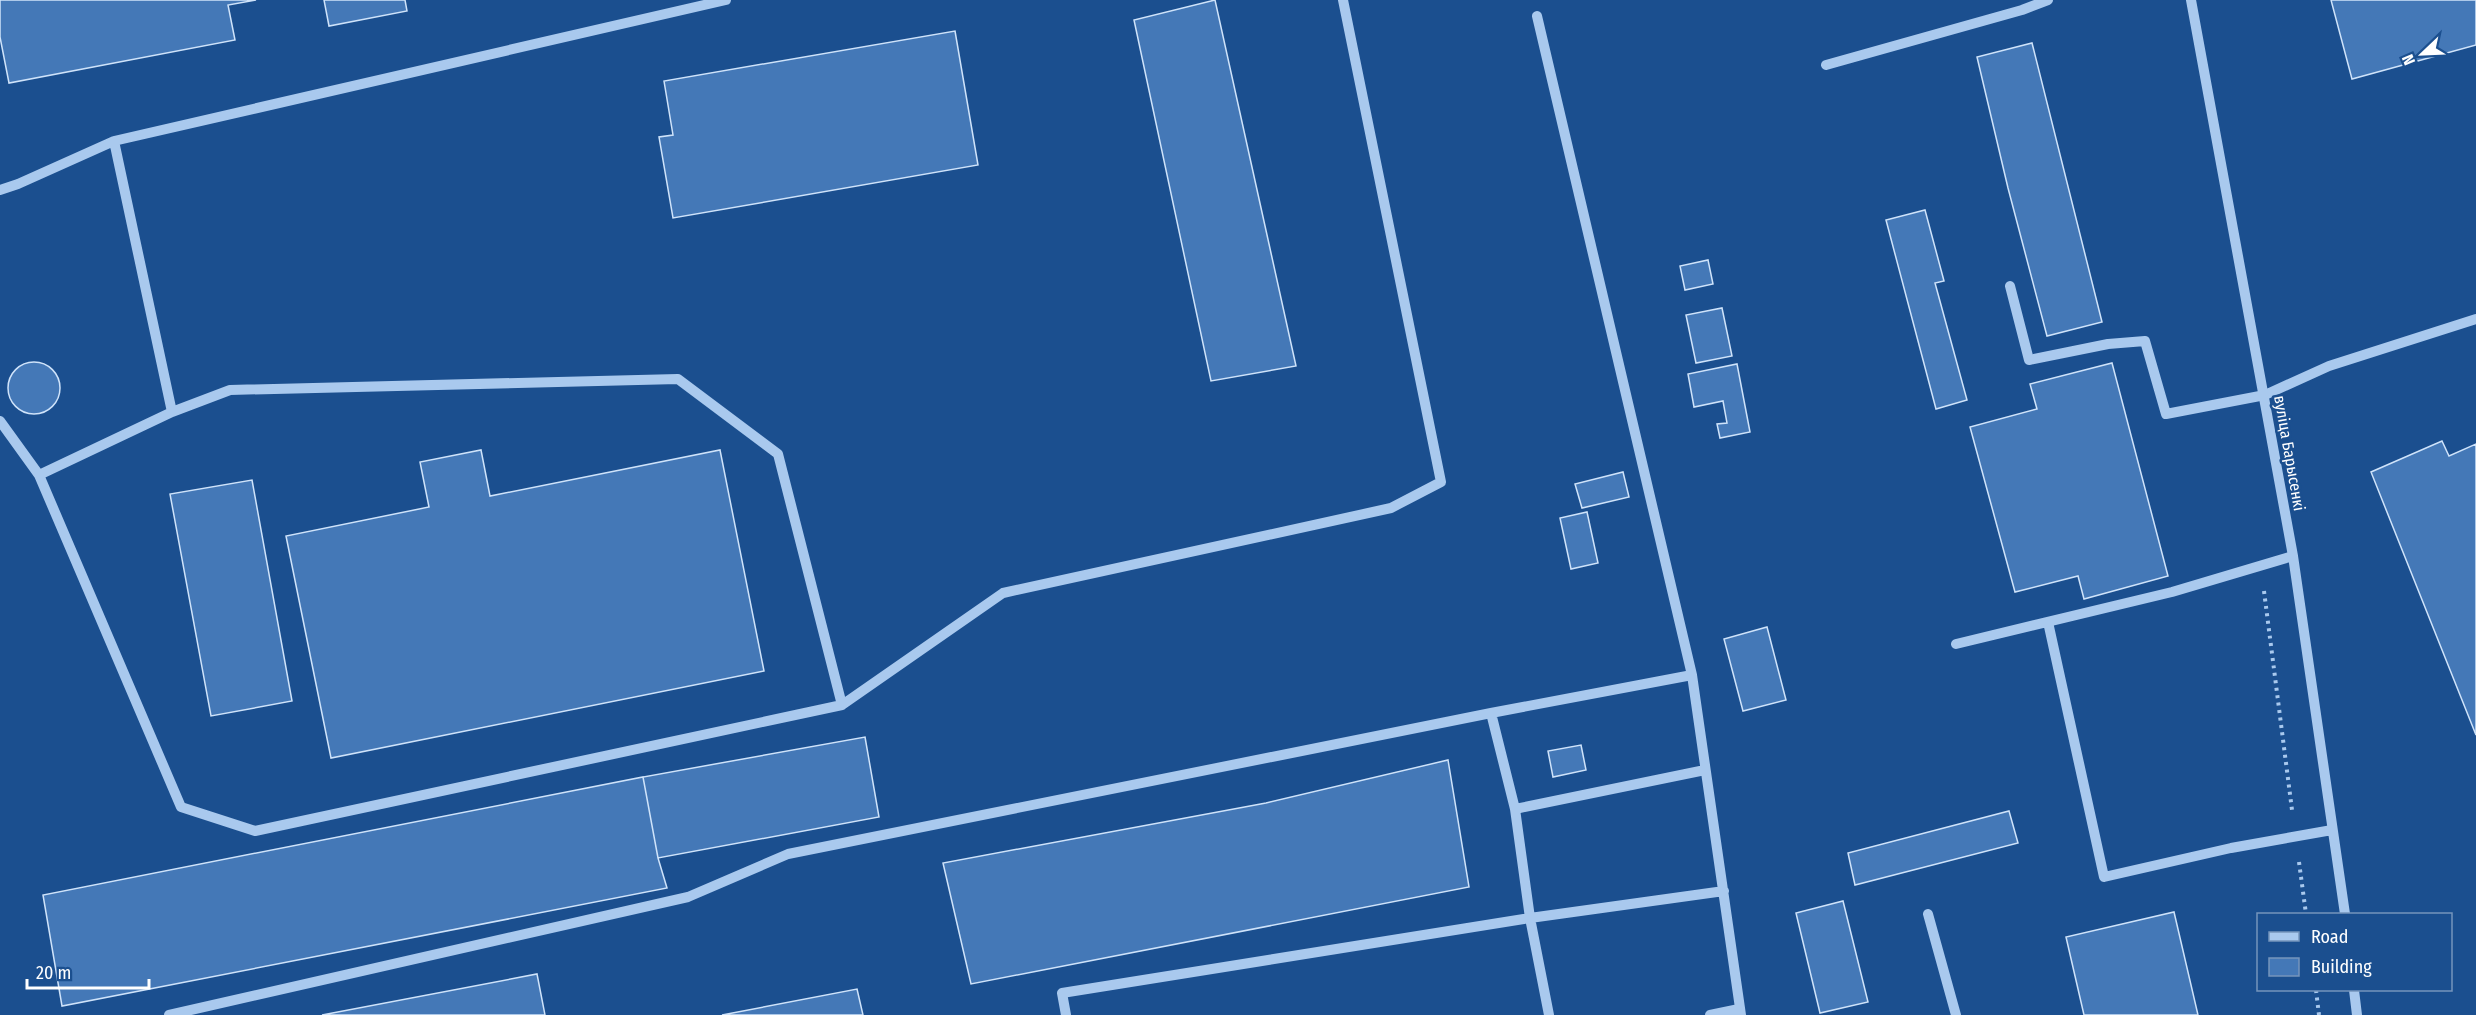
<svg xmlns="http://www.w3.org/2000/svg" width="2476" height="1015" font-family="'Fira Sans Condensed',sans-serif">
	<rect width="100%" height="100%" fill="#1b4f8f"/>
	<path fill="#4478b7" stroke="#cfe3fa" stroke-width="1.5" d="M 0,0 L 256,0 L 228,5 L 235,40 L 9,83 L 0,37 Z
		M 324,0 L 405,0 L 407,11 L 329,26 Z
		M 1215,0 L 1296,366 L 1211,381 L 1134,20 Z
		M 2331,0 L 2476,0 L 2476,45 L 2352,79 Z
		M 955,31 L 978,165 L 673,218 L 659,137 L 673,135 L 664,81 Z
		M 2032,43 L 2102,322 L 2047,336 L 2008,188 L 1977,57 Z
		M 1925,210 L 1944,281 L 1935,283 L 1967,400 L 1936,409 L 1886,220 Z
		M 1708,260 L 1713,284 L 1685,290 L 1680,266 Z
		M 1722,308 L 1732,356 L 1696,363 L 1686,315 Z
		M8 388a26 26 0 1 1 52 0a26 26 0 1 1-52 0Z
		M 2112,363 L 2168,576 L 2084,599 L 2078,576 L 2015,592 L 1970,427 L 2037,409 L 2030,384 Z
		M 1737,364 L 1750,432 L 1720,438 L 1717,424 L 1727,423 L 1723,401 L 1694,407 L 1688,374 Z
		M 2442,441 L 2449,456 L 2476,444 L 2476,735 L 2371,472 Z
		M 481,450 L 490,496 L 720,450 L 764,671 L 331,758 L 286,536 L 429,507 L 420,462 Z
		M 1623,472 L 1629,497 L 1582,508 L 1575,484 Z
		M 252,480 L 292,701 L 211,716 L 170,494 Z
		M 1587,512 L 1598,563 L 1571,569 L 1560,518 Z
		M 1767,627 L 1786,700 L 1743,711 L 1724,639 Z
		M 865,737 L 879,817 L 658,858 L 643,777 Z
		M 1581,745 L 1586,770 L 1553,777 L 1548,751 Z
		M 1448,760 L 1469,887 L 971,984 L 943,863 L 1266,803 Z
		M 643,777 L 658,858 L 667,888 L 62,1006 L 43,895 Z
		M 2009,811 L 2018,843 L 1855,885 L 1848,853 Z
		M 1843,901 L 1868,1002 L 1820,1013 L 1796,913 Z
		M 2174,912 L 2198,1015 L 2084,1015 L 2066,937 Z
		M 537,974 L 545,1015 L 322,1015 Z
		M 857,989 L 863,1015 L 722,1015 Z"/>
	<g fill="none" stroke-linecap="round" stroke-linejoin="round">
		<path stroke="#a9c9ee" stroke-width="4" stroke-dasharray="3 4.5" stroke-linecap="butt" d="M 2264,591 L 2292,810
			M 2299,862 L 2306,914
			M 2316,990 L 2319,1015"/>
		<path stroke="#a9c9ee" stroke-width="10" d="M 2191,0 L 2293,556 L 2345,914
			M 1537,16 L 1692,675 L 1741,1015
			M 1826,65 L 2022,10 L 2048,0
			M 0,190 L 18,184 L 114,141
			M 2010,286 L 2029,360 L 2108,344 L 2145,341 L 2166,414 L 2265,395 L 2329,366 L 2476,319
			M 172,412 L 114,141 L 726,0
			M 0,421 L 39,475 L 172,412 L 230,390 L 678,379 L 778,454 L 842,705 L 1003,593 L 1391,508 L 1441,482 L 1343,0
			M 39,475 L 181,807 L 255,831 L 842,705
			M 2048,622 L 2104,877 L 2231,848 L 2332,830
			M 1956,644 L 2172,592 L 2293,556
			M 1491,713 L 1515,809 L 1530,918 L 1549,1015
			M 1515,809 L 1705,770
			M 1928,914 L 1956,1015
			M 2354,990 L 2357,1015
			M 169,1015 L 688,897 L 788,854 L 1491,713 L 1692,675
			M 1066,1015 L 1062,993 L 1530,918 L 1724,891
			M 1710,1015 L 1739,1009"/>
	</g>
	<g text-anchor="middle" stroke-width="5" stroke-linejoin="round" paint-order="stroke">
		<g font-size="16" fill="#fff" stroke="#1b4f8f">
			<text transform="translate(2290 453) rotate(80)" y="6">вуліца Барысенкі</text>
		</g>
	</g>
	<rect x="2257" y="913" width="195" height="78" fill="#1b4f8f" stroke="#7695bc" stroke-width="1.5"/>
	<rect x="2269" y="932" width="30" height="9" fill="#a9c9ee" stroke="#7695bc" stroke-width="1.5"/>
	<text x="2311" y="943" font-size="18" fill="#ffffff">Road</text>
	<rect x="2269" y="958" width="30" height="18" fill="#4478b7" stroke="#7695bc" stroke-width="1.5"/>
	<text x="2311" y="973" font-size="18" fill="#ffffff">Building</text>
	<g transform="translate(2422 54) rotate(247)" stroke="#1b4f8f" stroke-width="4.5" paint-order="stroke">
	<path d="M0-4.5L10 22L0 15L-10 22Z" fill="#ffffff"/>
	<text y="-9" font-size="16" font-weight="bold" text-anchor="middle" fill="#ffffff">N</text>
	</g>
	<path d="M27 979v9h122v-9" fill="none" stroke="#ffffff" stroke-width="3"/>
	<text x="36" y="979" font-size="18" fill="#ffffff" stroke="#1b4f8f" stroke-width="4.5" paint-order="stroke">20 m</text>
</svg>
